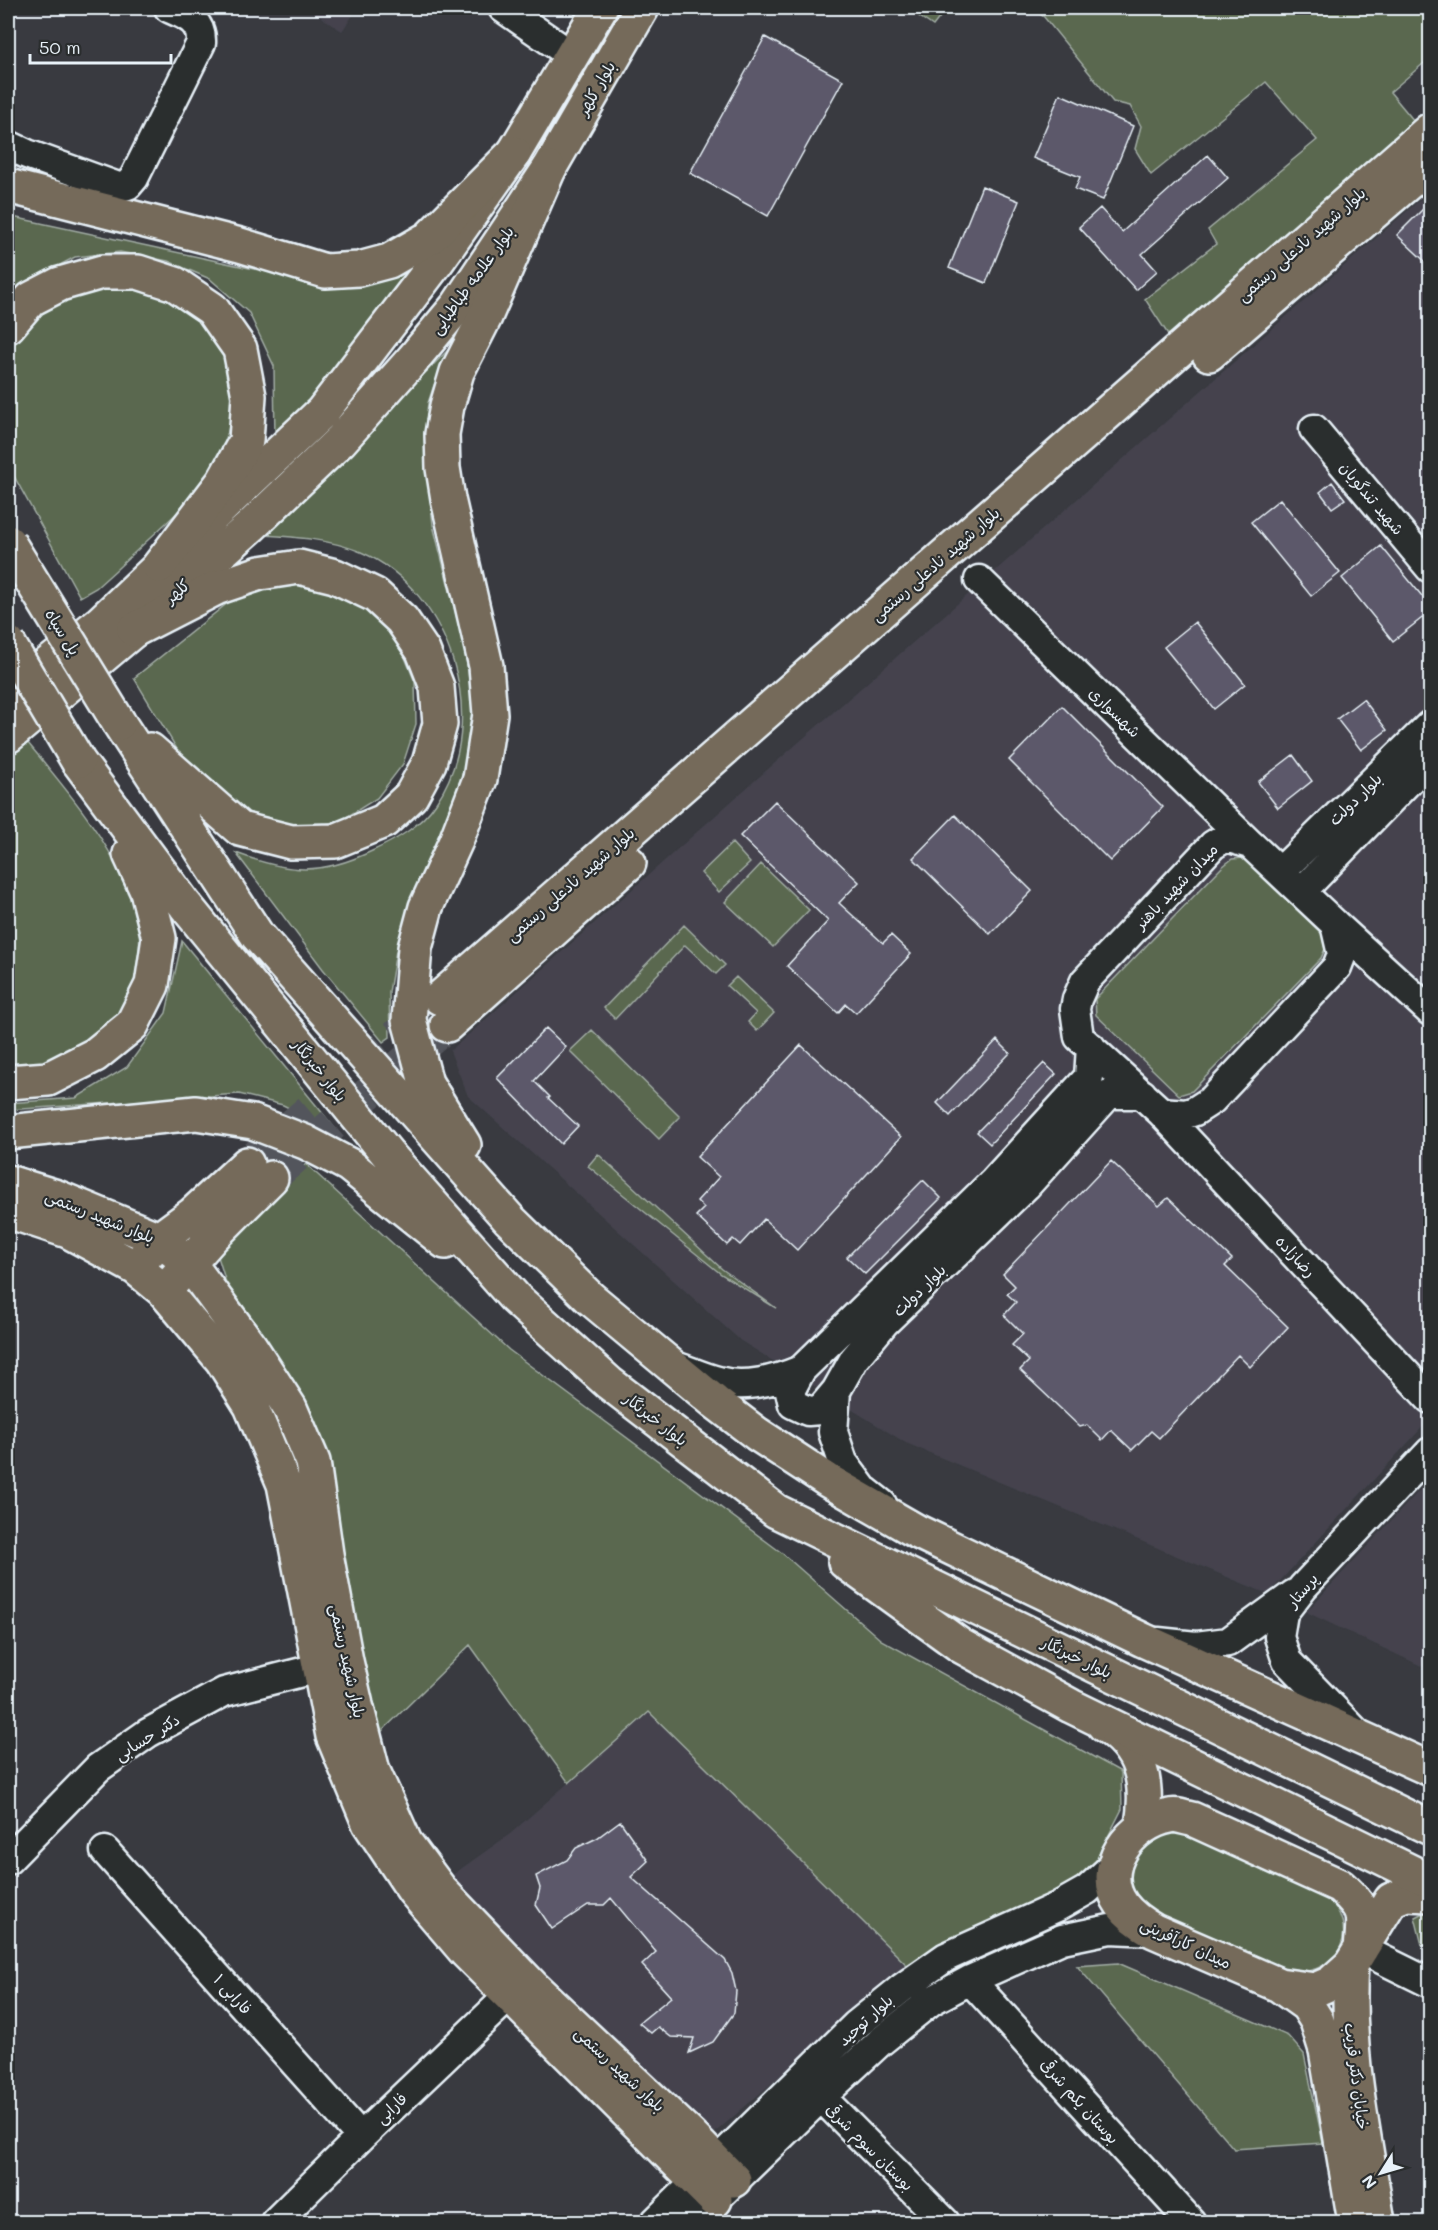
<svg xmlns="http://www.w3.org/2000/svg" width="1438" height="2230" font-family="Mali,'Playpen Sans Arabic',sans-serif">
	<rect width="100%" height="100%" fill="#393a40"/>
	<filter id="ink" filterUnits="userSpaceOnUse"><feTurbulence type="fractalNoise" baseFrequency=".0167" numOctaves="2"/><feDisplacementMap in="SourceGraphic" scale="12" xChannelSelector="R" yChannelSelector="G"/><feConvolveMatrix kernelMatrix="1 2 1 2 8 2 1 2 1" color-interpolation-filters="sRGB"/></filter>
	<g filter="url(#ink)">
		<path fill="#44434d" d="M 307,8 L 358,8 L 342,31 Z
			M 1430,191 L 1430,1419 L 1268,1594 L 906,1443 L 741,1341 L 468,1096 L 450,1051 L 751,784 Z
			M 1430,1479 L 1430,1670 L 1306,1612 Z
			M 649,1712 L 907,1965 L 710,2137 L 448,1878 L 510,1834 Z"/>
		<path fill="#5a6850" stroke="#a1aca4" stroke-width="1.5" d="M 907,8 L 947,8 L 933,26 Z
			M 1032,8 L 1421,8 L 1430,14 L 1430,58 L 1390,92 L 1419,127 L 1173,342 L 1145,299 L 1216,244 L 1208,230 L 1317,140 L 1266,82 L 1151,175 L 1135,149 L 1141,126 L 1130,106 L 1113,102 L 1044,17 Z
			M 8,216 L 310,281 L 360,285 L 421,268 L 342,364 L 275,440 L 274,366 L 249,313 L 210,279 L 168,261 L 120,252 L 75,257 L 18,287 L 8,300 Z
			M 108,286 L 134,287 L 171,298 L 205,322 L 227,356 L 234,407 L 222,454 L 205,482 L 180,510 L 117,569 L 96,588 L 80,597 L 8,465 L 8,349 C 32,305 64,299 108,286 Z
			M 466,332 L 434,385 L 428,403 L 424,437 L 433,525 L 465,650 L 472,702 L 471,747 L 445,825 L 396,951 L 389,992 L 390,1037 L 383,1042 L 323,969 L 236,853 C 289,873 320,876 372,851 C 396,840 421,826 436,803 C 492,721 451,591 361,552 C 329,539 296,537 263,535 Z
			M 303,584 L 341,593 L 374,613 L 399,643 L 415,682 L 416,724 L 403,764 L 377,798 L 342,820 L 300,830 L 259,824 L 192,774 L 134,678 L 229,602 L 264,587 Z
			M 28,743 C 64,787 104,833 126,885 C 130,893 135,902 137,911 C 141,930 140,955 136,974 C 131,997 121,1017 102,1032 C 84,1047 57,1062 33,1066 C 26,1067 18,1066 11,1066 L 8,1065 L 8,758 Z
			M 732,843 L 750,863 L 719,892 L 701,873 Z
			M 1244,858 L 1322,934 L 1325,949 L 1321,958 L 1192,1091 L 1179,1095 L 1096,1015 L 1095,999 L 1222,867 L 1232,859 Z
			M 761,864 L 809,910 L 773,947 L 725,902 Z
			M 684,925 L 725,965 L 716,974 L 685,945 L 615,1019 L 604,1008 Z
			M 182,941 L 338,1132 L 283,1105 L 239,1094 L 8,1110 L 8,1103 L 76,1098 L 127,1067 L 166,1013 Z
			M 736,977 L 774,1013 L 757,1031 L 748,1022 L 756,1013 L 727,986 Z
			M 592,1030 L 680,1117 L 659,1139 L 570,1051 Z
			M 598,1154 L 722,1269 L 776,1308 L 721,1274 L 588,1166 Z
			M 306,1164 L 509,1350 L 782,1553 L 881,1640 L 1121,1772 L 1122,1809 L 1085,1882 L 960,1935 L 907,1965 L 649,1712 L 569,1783 L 470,1645 L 378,1735 L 344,1559 L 316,1446 L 231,1299 L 216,1250 L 261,1200 Z
			M 1169,1832 L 1181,1832 L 1325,1895 C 1362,1929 1340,1975 1291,1972 L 1150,1911 C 1143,1904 1135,1897 1133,1888 C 1125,1860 1146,1840 1169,1832 Z
			M 1429,1910 L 1430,1911 L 1430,1949 L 1422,1945 L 1415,1917 Z
			M 1118,1963 L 1288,2036 L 1304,2054 L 1323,2143 L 1234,2149 L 1077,1966 Z"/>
		<path fill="#5c596b" stroke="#e8f1f8" stroke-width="1.5" d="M 765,37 L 843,80 L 768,216 L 690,173 Z
			M 1060,94 L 1133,126 L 1103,200 L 1075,189 L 1080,177 L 1033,158 Z
			M 1208,155 L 1228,178 L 1142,254 L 1157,271 L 1136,290 L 1079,227 L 1100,208 L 1122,232 Z
			M 982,186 L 1019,201 L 986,283 L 949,268 Z
			M 1431,201 L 1431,267 L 1397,235 Z
			M 1332,482 L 1345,499 L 1332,508 L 1320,492 Z
			M 1280,499 L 1340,573 L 1311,596 L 1251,522 Z
			M 1381,546 L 1431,607 L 1431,611 L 1393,641 L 1342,578 Z
			M 1195,622 L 1245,684 L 1214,709 L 1164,647 Z
			M 1363,699 L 1387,730 L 1361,750 L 1337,719 Z
			M 1062,706 L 1163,807 L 1110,861 L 1009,760 Z
			M 1293,755 L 1312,781 L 1278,808 L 1258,782 Z
			M 775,801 L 859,882 L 839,903 L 883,943 L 891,935 L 911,954 L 856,1013 L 846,1004 L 838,1013 L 787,966 L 828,921 L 740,836 Z
			M 955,815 L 1032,891 L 990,934 L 913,858 Z
			M 546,1028 L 566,1047 L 534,1081 L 550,1097 L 548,1098 L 578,1126 L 561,1144 L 497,1078 Z
			M 997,1040 L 1010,1053 L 950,1116 L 937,1103 Z
			M 801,1045 L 901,1137 L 797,1250 L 764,1219 L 740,1245 L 733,1239 L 727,1245 L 696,1216 L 704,1208 L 697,1201 L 719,1177 L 697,1157 Z
			M 1044,1063 L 1056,1074 L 990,1144 L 977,1132 Z
			M 1111,1161 L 1159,1206 L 1168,1198 L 1232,1259 L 1225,1266 L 1288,1327 L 1250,1367 L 1238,1355 L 1159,1438 L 1151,1431 L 1132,1450 L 1111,1430 L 1102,1440 L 1087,1425 L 1080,1427 L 1020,1370 L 1029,1361 L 1012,1345 L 1023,1334 L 1004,1315 L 1016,1302 L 1007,1294 L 1015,1286 L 1003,1274 Z
			M 923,1180 L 941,1198 L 865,1274 L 847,1257 Z
			M 620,1821 L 648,1861 L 631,1877 L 725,1960 L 732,1973 L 736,1991 L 734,2013 L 713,2042 L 689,2053 L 694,2038 L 671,2037 L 658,2027 L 651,2033 L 639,2023 L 671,1997 L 642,1965 L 656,1952 L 611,1898 L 604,1905 L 588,1905 L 552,1929 L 536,1905 L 540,1888 L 536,1876 L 567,1860 L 576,1848 L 597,1838 Z"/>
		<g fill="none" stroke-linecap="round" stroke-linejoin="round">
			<path stroke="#53555c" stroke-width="33" stroke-dasharray="33 16" stroke-linecap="butt" d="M 247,1164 L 430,1007
				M 271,1178 L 447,1025"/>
			<g stroke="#e8f1f8" stroke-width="33">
				<path id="minor" d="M 503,8 L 571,55
					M 8,145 L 27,154 L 118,187 L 128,185 L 134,178 L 201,43 C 202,21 187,16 169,8
					M 1314,429 L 1430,568
					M 979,580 L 1250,844
					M 1226,837 L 1250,844 L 1335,924 L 1342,954 L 1337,967 L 1212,1100 L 1195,1111 L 1186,1114 L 1161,1112 L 1079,1037 L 1075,1009 L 1077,999 L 1085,981 L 1213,845 Z
					M 1280,872 L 1430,725
					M 1302,891 L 1430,759
					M 1335,924 L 1430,1011
					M 1161,1112 L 1430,1399
					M 678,1367 C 692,1372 705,1378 718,1381 C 744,1389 777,1380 801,1370 L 994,1181 L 1089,1077 L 1091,1047
					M 801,1370 L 790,1391 L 793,1404 L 808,1411 L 820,1410 L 836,1391
					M 882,1504 L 863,1489 L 843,1462 L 833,1432 L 836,1391 L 854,1359 L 884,1323 L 1026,1186 L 1109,1094 L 1142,1094
					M 1158,1642 L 1196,1646 L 1228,1642 L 1294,1594
					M 1358,1734 L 1287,1661 L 1279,1637 L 1283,1613 L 1303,1587 L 1430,1452
					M 105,1851 L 361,2137
					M 8,1860 L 98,1768 L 148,1733 L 224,1692 L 341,1662
					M 1361,1949 L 1430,1983
					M 970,1980 L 1191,2222
					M 821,2097 L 945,2222
					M 275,2222 L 361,2137 L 509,1996
					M 655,2222 L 856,2025 L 902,1988 L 946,1957 L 1057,1907 L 1087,1890 L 1112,1867
					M 692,2222 L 821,2097 L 880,2042 L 931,2001 L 970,1980 L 1062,1939 L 1110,1929 L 1154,1931"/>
			</g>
			<g stroke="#e8f1f8" stroke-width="38">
				<path id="major" d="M 1209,354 L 1430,164
					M 8,696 L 101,622 L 322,412 L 436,263 L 514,153 L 600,8
					M 8,736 L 134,630 L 251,526 L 341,440 L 413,359 L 458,305 L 549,169 L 642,8
					M 440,998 L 1430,130
					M 447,1025 L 629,863
					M 8,1182 L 57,1197 L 159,1239 L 189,1263 L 250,1346 L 290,1408 L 313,1462 L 326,1554 L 346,1661 L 356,1705 L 373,1771 L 405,1842 L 442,1892 L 532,1986 L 690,2135 L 734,2180
					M 8,1211 L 68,1231 L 136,1268 L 164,1291 L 222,1360 L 251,1406 L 284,1484 L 333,1736 L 369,1823 L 414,1891 L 466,1952 L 715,2200
					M 146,1255 L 159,1239 L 193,1214 L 247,1164
					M 175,1279 L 213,1236 L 271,1178
					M 1104,1725 C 1142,1749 1149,1782 1142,1825
					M 1361,1949 C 1364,1915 1367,1911 1340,1886 L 1192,1819 C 1185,1818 1176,1814 1170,1816 C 1131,1823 1096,1868 1122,1905 C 1130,1916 1142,1924 1154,1931 L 1279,1985 L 1315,1990 L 1331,1983 L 1351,1965 L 1391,1900 L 1406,1894 L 1430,1895
					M 1351,1965 C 1345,2051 1365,2138 1378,2222
					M 1279,1985 L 1307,2005 L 1317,2021 L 1326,2050 L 1355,2222"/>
			</g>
			<g stroke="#e8f1f8" stroke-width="38">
				<path id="highway" d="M 8,186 L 240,245 L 325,271 L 359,269 L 389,261 L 429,238 L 514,153
					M 8,326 L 31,299 L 60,284 L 102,272 L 138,272 L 175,284 L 212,309 L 240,349 L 249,396 L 246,441 L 223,482 L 159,566
					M 134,630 L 216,588 L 260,573 L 299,567 L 335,576 L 375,595 L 402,620 L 423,651 L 437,687 L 440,724 L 429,763 L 411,796 L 384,821 L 335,841 L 291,842 L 240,829 L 150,750
					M 119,723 L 257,935 L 509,1219 L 590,1298 L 715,1402 L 757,1434 L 829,1481 L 916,1531 L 1143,1640 L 1430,1769
					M 78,761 L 185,905 L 391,1158 L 515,1298 L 609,1383 L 776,1511 L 1430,1828
					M 8,1082 L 48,1079 L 95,1055 L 132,1025 L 152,985 L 159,938 L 147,891 L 130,854
					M 8,1132 L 196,1113 L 253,1122 L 305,1142 L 349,1165 L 445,1242
					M 464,1145 L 426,1083 L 409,1020 L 415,948 L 426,907 L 456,841 L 480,779 L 490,714 L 486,666 L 448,499 L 443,468 L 442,434 L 447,406 L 457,372 L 485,317 L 549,169
					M 845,1562 L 961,1646 L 1071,1706 L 1430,1881"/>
			</g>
			<use href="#minor" stroke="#2a2d2e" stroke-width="28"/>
			<use href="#major" stroke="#746a5a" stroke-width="33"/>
			<use href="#highway" stroke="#746a5a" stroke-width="33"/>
			<g stroke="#e8f1f8" stroke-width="38" stroke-linecap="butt">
				<path id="highway-bridge" d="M 8,542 L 119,723
					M 8,643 L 78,761"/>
			</g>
			<use href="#highway-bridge" stroke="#746a5a" stroke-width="33"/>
		</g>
	</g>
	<g text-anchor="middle" stroke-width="4.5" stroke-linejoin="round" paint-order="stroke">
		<g font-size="16" fill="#e8f1f8" stroke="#2a2d2e">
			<text transform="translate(596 88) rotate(-60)" y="6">بلوار کلهر</text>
			<text transform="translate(1301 244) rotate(-41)" y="6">بلوار شهید نادعلی رستمی</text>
			<text transform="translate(472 280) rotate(-54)" y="6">بلوار علامه طباطبایی</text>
			<text transform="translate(1372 498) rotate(50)" y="6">شهید تندگویان</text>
			<text transform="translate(935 564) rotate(-41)" y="6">بلوار شهید نادعلی رستمی</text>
			<text transform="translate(177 591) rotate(-41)" y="6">کلهر</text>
			<text transform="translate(63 632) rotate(58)" y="6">پل سپاه</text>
			<text transform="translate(1115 712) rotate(44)" y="6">شهسواری</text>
			<text transform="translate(1355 799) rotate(-44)" y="6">بلوار دولت</text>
			<text transform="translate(570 884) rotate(-41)" y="6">بلوار شهید نادعلی رستمی</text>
			<text transform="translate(1176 886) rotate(-46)" y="6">میدان شهید باهنر</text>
			<text transform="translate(320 1070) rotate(51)" y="6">بلوار خبرنگار</text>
			<text transform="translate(100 1216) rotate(22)" y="6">بلوار شهید رستمی</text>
			<text transform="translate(1296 1256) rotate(47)" y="6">رضازاده</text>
			<text transform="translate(919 1290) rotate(-44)" y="6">بلوار دولت</text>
			<text transform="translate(656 1419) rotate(38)" y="6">بلوار خبرنگار</text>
			<text transform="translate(1302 1590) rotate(-50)" y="6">پرستار</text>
			<text transform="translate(1077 1657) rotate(26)" y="6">بلوار خبرنگار</text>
			<text transform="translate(348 1661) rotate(78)" y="6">بلوار شهید رستمی</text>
			<text transform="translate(147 1737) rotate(-32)" y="6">دکتر حسابی</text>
			<text transform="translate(1186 1943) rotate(25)" y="6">میدان کارآفرینی</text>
			<text transform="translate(233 1994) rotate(48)" y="6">فارابی ۱</text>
			<text transform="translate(865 2020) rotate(-42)" y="6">بلوار توحید</text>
			<text transform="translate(620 2069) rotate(43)" y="6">بلوار شهید رستمی</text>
			<text transform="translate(1357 2076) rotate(83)" y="6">خیابان دکتر قریب</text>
			<text transform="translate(1080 2101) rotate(48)" y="6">بوستان یکم شرقی</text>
			<text transform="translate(391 2108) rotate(-44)" y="6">فارابی</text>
			<text transform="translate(870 2147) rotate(45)" y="6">بوستان سوم شرقی</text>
		</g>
	</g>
	<rect width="1438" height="2230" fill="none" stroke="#2a2d2e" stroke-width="30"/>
	<rect x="15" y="15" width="1408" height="2200" fill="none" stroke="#e8f1f8" stroke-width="2" filter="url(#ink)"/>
	<g transform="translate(1381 2173) rotate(233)" stroke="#2a2d2e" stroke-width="4.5" paint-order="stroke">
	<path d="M0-4.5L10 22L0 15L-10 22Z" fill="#e8f1f8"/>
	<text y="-9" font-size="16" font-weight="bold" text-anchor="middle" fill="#e8f1f8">N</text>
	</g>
	<path d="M30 54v9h141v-9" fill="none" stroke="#e8f1f8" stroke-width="3"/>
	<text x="39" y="54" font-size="18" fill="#e8f1f8" stroke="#2a2d2e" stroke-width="4.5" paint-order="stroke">50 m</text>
</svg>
